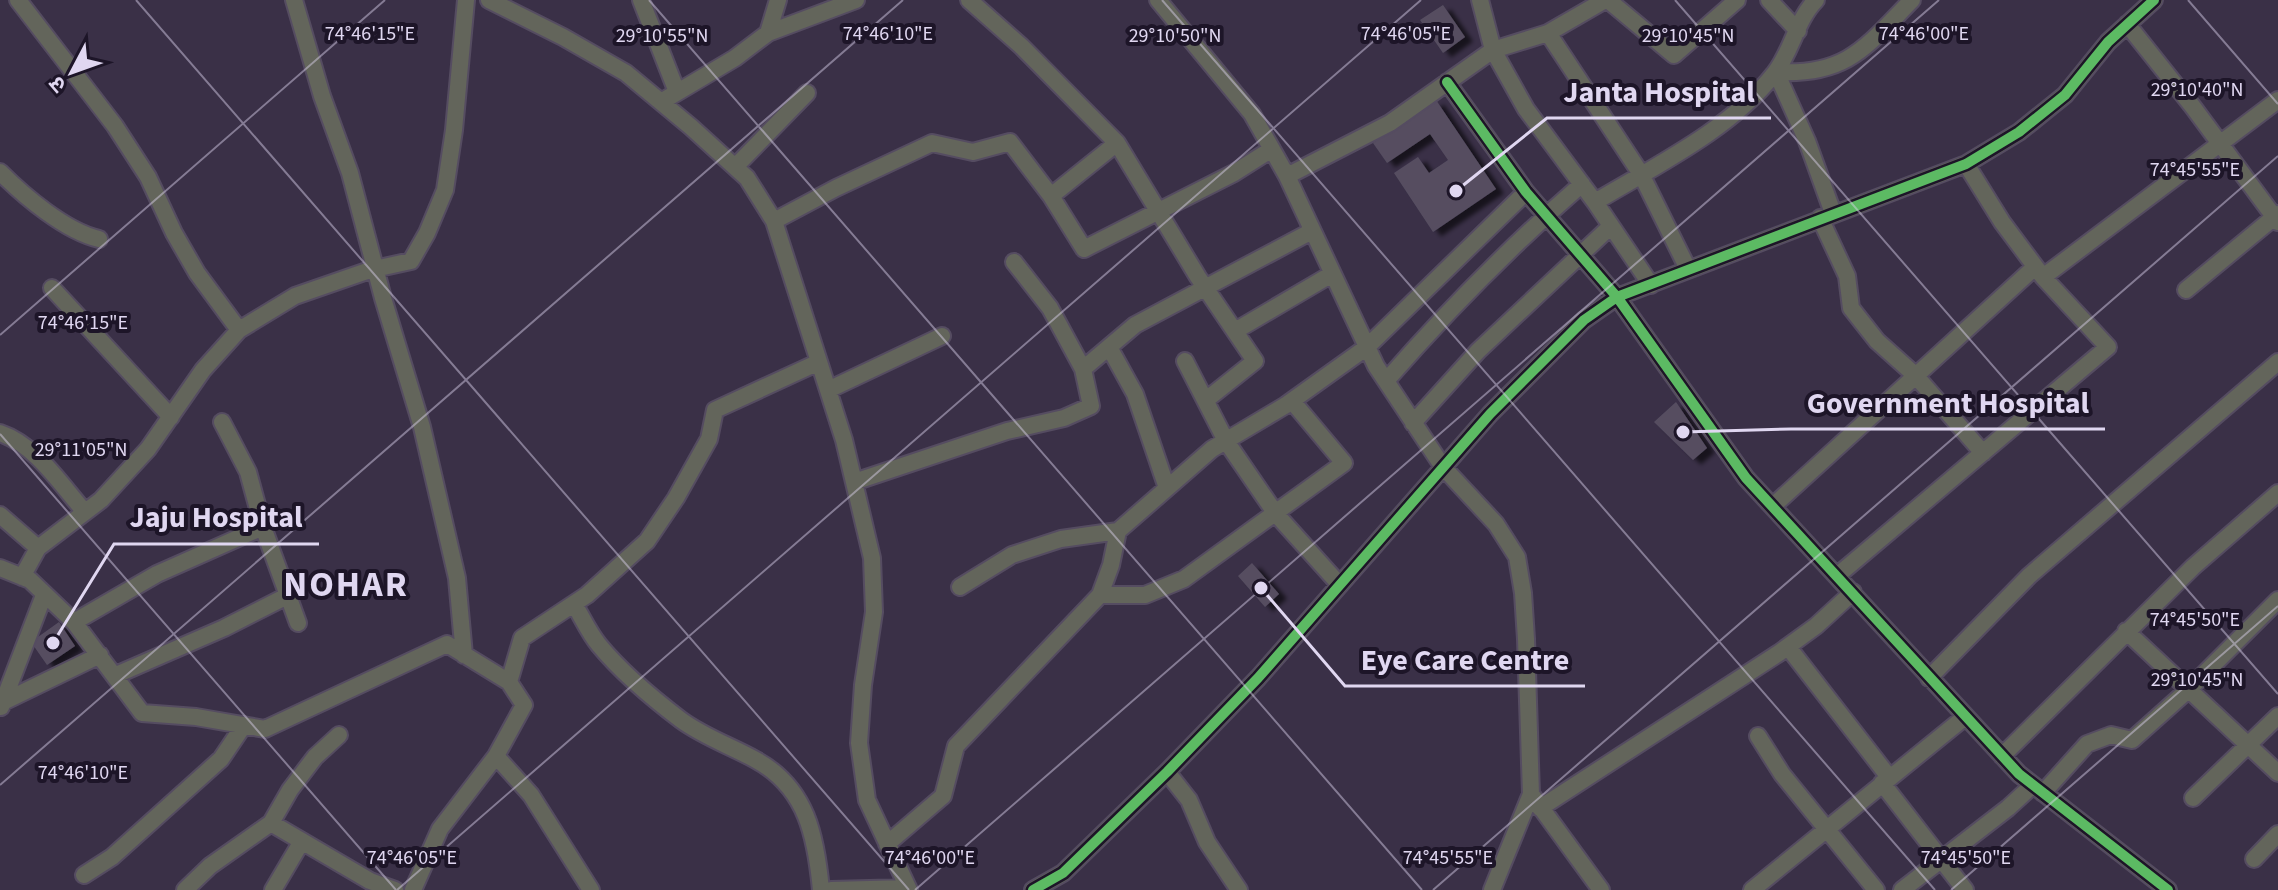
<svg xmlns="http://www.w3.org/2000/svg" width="2278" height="890" font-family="'Source Sans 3','Noto Sans Devanagari',sans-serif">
	<defs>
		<filter id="shadow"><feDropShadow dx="8" dy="4.5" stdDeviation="2" flood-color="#0009"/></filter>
	</defs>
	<rect width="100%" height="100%" fill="#3a3047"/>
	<path fill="#564e61" filter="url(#shadow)" d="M 1443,5 L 1465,37 L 1443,53 L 1420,20 Z
		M 1436,100 L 1496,189 L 1433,232 L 1394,173 L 1418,157 L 1429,173 L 1448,160 L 1430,134 L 1387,163 L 1373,143 Z
		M 1676,402 L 1707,448 L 1693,460 L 1654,422 Z
		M 1252,563 L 1279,594 L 1265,607 L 1238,576 Z
		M 59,622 L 75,646 L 47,665 L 31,642 Z"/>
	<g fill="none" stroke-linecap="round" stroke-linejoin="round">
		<g stroke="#554c61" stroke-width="20">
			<path id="minor" d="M 18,0 L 115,126 L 148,177 L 174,233 L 197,273 L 239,330
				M 294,0 L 322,96 L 350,173 L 383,298 L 422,427 L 457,578 L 464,655
				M 489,0 L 563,37 L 626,73 L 691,127 L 747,178 L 774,221 L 844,440 L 872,558 L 874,612 L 863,685 L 859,743 L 867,800 L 909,890
				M 641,0 L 677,92
				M 969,0 L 1021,46 L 1117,143 L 1198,277 L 1255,361 L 1206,400
				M 1158,0 L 1252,114 L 1287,176 L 1376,366 L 1443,467 L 1496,524 L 1517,557 L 1523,593 L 1526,639 L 1531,794 L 1601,890
				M 1480,0 L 1493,50 L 1526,109 L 1595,202 L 1651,285
				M 1608,0 L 1674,55 L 1737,0
				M 1769,0 L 1798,31
				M 2127,24 L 2193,107 L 2278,222
				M 768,33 L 778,0
				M 1548,33 L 1641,174 L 1688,269
				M 1447,82 L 1526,192 L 1617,297 L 1746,478 L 2019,774 L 2168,890
				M 661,102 L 735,58 L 768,33 L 856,0
				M 735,167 L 807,93
				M 0,172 C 24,196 65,231 99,239
				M 1287,176 L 1390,123 L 1493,50 L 1548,33 L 1605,0
				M 1051,196 L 1117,143
				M 1595,202 C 1655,166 1731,129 1774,74 C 1792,52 1796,20 1816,0
				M 1833,213 L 1807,141 L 1776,72 C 1847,76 1866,47 1912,0
				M 1820,218 L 1847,276 L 1851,308 L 1877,341 L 1915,375 L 1983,453
				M 774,221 L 836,188 L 932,143 L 973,152 L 1010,142 L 1051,196 L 1084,249 L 1234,173 L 1272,149
				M 2043,277 L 2278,100
				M 52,288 L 171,417
				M 2186,290 L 2278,214
				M 1235,331 L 1332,274
				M 1109,347 L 1135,394 L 1167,488
				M 1185,361 L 1226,441 L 1276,514 L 1339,584
				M 1083,369 L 1135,325 L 1312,231
				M 1386,381 C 1447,311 1512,245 1582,184
				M 828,390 L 942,336
				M 222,422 L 248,472 L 263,527 L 298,623
				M 1413,423 L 1478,351 L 1611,226
				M 0,433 C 36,445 61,485 85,512
				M 854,482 L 1007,431 L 1064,418 L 1091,406 L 1083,369 L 1050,308 L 1014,262
				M 1773,506 L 2035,267
				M 0,515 L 38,548
				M 0,568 L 30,580 L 74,622 L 142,713 L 196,717 L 265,729 L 447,644 L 509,682
				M 1838,575 L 2108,347 L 2043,277 L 2002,222 L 1966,164
				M 22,577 L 38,548 L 101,500 L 148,449 L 203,370 L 239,330 L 295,296 L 370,270 L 411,261 L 427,233 L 445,190 L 454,130 L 466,0
				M 960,587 L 1012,555 L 1061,539 L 1118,531
				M 1100,595 L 1145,595 L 1184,579 L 1344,463 L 1292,401
				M 574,604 C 582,617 589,633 599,645 C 622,673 652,698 681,720 C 704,737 731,746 756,760 C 807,788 816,837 821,890
				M 74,622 L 157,574 L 263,527
				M 2126,631 L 2278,773
				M 1788,647 L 1889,777
				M 116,675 L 224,628 L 289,595
				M 1929,678 L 2029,576 L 2278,362
				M 0,700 L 3,702 L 44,595
				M 1,707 L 3,702 L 100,655
				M 1758,736 L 1782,774 L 1876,890
				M 496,756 L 531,795 L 591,890
				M 2002,756 L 2193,567 L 2278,493
				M 1167,772 L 1189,800 L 1207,842 L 1239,890
				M 1882,783 L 1965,890
				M 2043,793 L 2087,744 L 2111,735 L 2132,740 L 2189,689 L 2278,600
				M 2193,798 L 2278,716
				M 1540,808 L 1779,653 L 1816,626 L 1853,592
				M 271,823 L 370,881 L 395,890
				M 887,844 L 943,796 L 956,746 L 1100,595 L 1111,565 L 1118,531 L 1212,449 L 1286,405 L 1367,347 L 1526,192
				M 2254,859 L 2278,834
				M 84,875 L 112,857 L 221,759 L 244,725
				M 185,890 L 210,866 L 271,823 L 290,790 L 315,757 L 339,735
				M 273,890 L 302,841
				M 413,890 L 440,829 L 496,756 L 524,705 L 509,682 L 522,638 L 587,595 L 647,541 L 676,498 L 709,439 L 715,410 L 819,362
				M 831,890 L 907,888
				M 1033,890 L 1063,873 L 1167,772 L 1258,678 L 1490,414 L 1584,320 L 1617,297 L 1966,164 L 2019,132 L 2065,95 L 2108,42 L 2154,0
				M 1492,890 L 1531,794
				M 1752,890 L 1965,717
				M 1902,890 L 2008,808 L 2033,785"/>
		</g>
		<use href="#minor" stroke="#63655b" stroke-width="16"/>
		<g stroke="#1d1528" stroke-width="15">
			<path id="cycleway" d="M 1447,82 L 1526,192 L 1617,297 L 1746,478 L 2019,774 L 2168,890
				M 1033,890 L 1063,873 L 1167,772 L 1258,678 L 1490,414 L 1584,320 L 1617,297 L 1966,164 L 2019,132 L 2065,95 L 2108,42 L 2154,0"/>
		</g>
		<use href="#cycleway" stroke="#5cba63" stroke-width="10"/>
	</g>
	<path fill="none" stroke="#e0d7f1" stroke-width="2" stroke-opacity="0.45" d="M 136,0 L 909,890M 649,0 L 1422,890M 1162,0 L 1935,890M 1675,0 L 2278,694M 2188,0 L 2278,104M 0,335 L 385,0M 0,434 L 396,890M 0,785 L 903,0M 397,890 L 1421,0M 915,890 L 1939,0M 1433,890 L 2278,156M 1951,890 L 2278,606"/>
	<g text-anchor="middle" stroke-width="8" stroke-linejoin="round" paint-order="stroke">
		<g font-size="36" font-weight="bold" letter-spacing="2" fill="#e0d7f1" stroke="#1d1528">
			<text x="346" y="596">NOHAR</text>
		</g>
	</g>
	<g font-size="20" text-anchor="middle" fill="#e0d7f1" stroke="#1d1528" stroke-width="8" stroke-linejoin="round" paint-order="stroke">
		<text x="370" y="40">74°46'15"E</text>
		<text x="888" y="40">74°46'10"E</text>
		<text x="1406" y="40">74°46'05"E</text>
		<text x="1924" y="40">74°46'00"E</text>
		<text x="662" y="42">29°10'55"N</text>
		<text x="1175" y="42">29°10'50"N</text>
		<text x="1688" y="42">29°10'45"N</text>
		<text x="2197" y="96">29°10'40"N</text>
		<text x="2195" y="176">74°45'55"E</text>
		<text x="83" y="329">74°46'15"E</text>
		<text x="81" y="456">29°11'05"N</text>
		<text x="2195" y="626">74°45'50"E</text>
		<text x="2197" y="686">29°10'45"N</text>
		<text x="83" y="779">74°46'10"E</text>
		<text x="412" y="864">74°46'05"E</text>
		<text x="930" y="864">74°46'00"E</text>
		<text x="1448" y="864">74°45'55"E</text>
		<text x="1966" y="864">74°45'50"E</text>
	</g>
	<path fill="none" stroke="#e0d7f1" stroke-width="3" d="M1456 191L1547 118H1771M1683 432L1791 429H2105M53 643L114 544H319M1261 588L1345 686H1585"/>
	<g fill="#e0d7f1" stroke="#1d1528" stroke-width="3">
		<circle cx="1456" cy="191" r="8"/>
		<circle cx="1683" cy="432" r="8"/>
		<circle cx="53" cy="643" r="8"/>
		<circle cx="1261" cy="588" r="8"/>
	</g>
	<g font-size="30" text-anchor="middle" font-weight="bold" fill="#e0d7f1" stroke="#1d1528" stroke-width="8" stroke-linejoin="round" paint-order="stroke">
		<text x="1659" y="102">Janta Hospital</text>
		<text x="1948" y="413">Government Hospital</text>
		<text x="216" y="527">Jaju Hospital</text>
		<text x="1465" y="670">Eye Care Centre</text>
	</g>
	<g transform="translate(72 72) rotate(229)" stroke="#1d1528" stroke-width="6" paint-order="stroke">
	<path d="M0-6L14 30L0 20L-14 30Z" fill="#e0d7f1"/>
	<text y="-12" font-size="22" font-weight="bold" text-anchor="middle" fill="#e0d7f1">उ</text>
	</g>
</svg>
